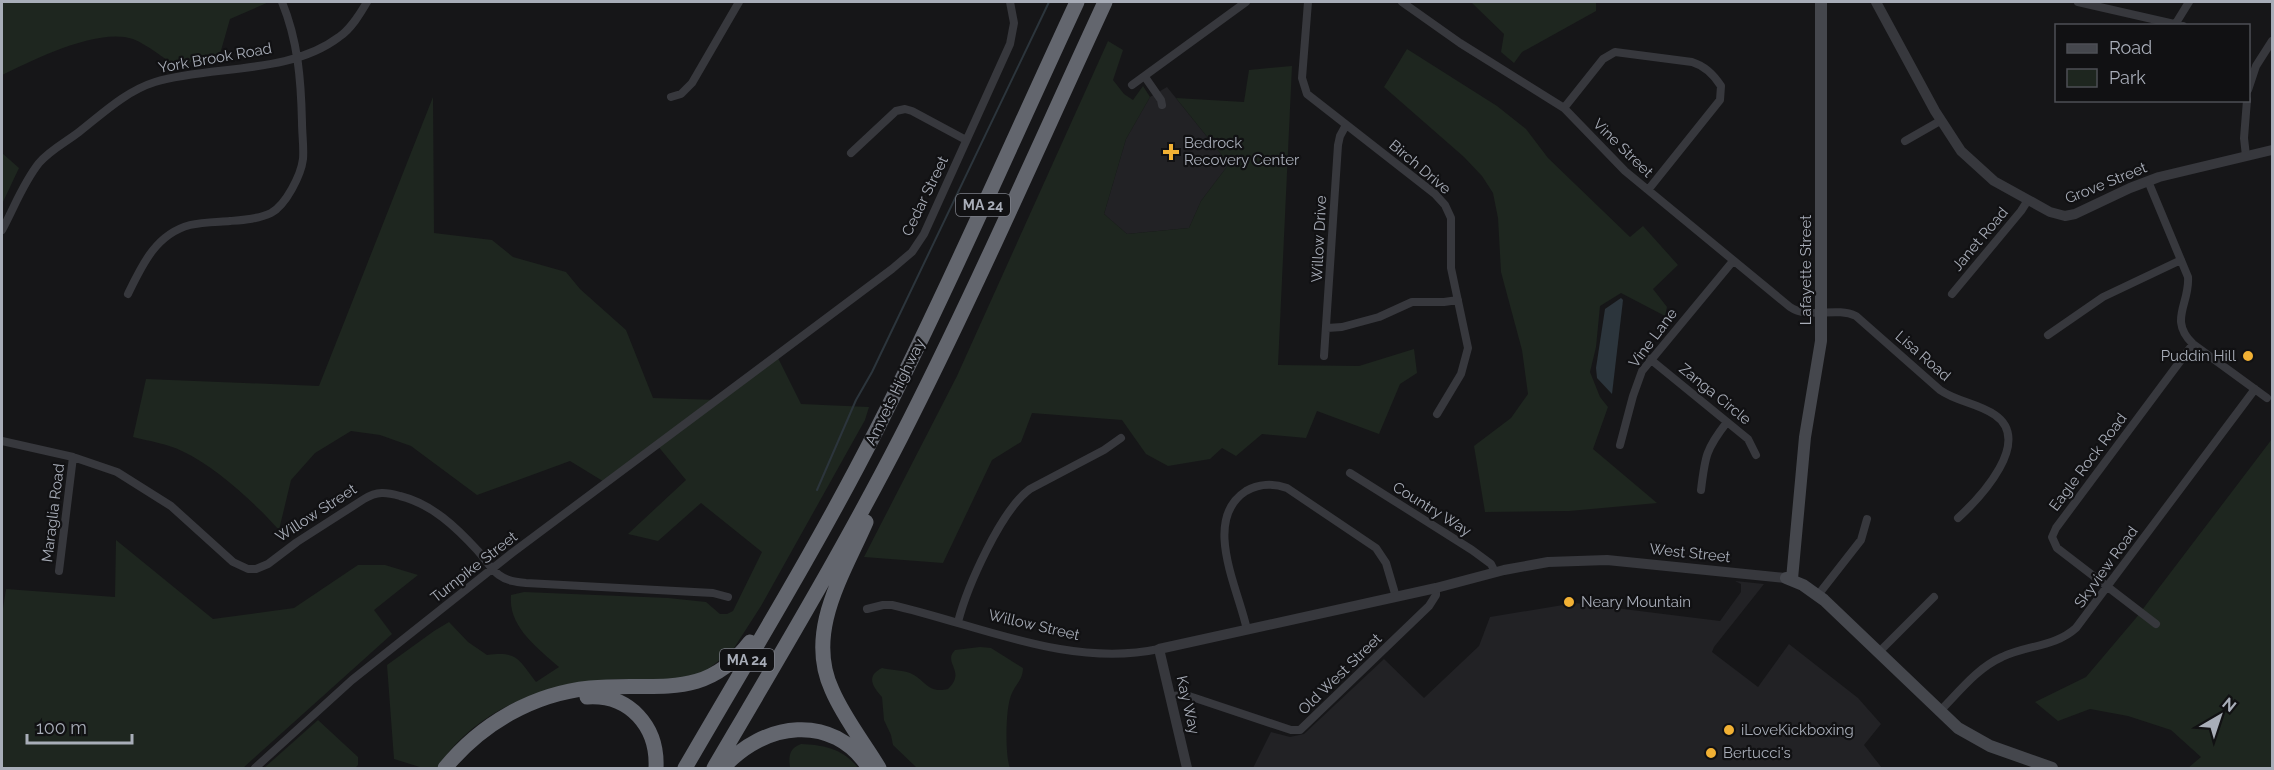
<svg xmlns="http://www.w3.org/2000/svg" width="2274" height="770" font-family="Raleway,sans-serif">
	<rect width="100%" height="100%" fill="#161618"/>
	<path fill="#222225" d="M 1167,87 L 1229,164 L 1201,201 L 1189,228 L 1127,234 L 1104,214 L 1126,139 L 1150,97 Z
		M 1735,581 L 1764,584 L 1714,647 L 1712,652 L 1758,687 L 1789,644 L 1858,698 L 1881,724 L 1864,745 L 1882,768 L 1253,768 L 1271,732 L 1290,737 L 1304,734 L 1384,659 L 1424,698 L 1479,646 L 1490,617 L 1575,603 L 1720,621 L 1741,592 L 1741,584 Z"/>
	<path fill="#1e261f" d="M 2,2 L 269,2 L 230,19 L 220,54 L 176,66 C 163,58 148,45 133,39 C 98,27 33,60 2,75 Z
		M 1471,2 L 1596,2 L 1596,11 L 1522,52 L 1514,63 L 1501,52 L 1504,34 Z
		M 1108,41 L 1123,50 L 1113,80 L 1124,94 L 1133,100 L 1143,86 L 1150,97 L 1126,139 L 1104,214 L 1127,234 L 1189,228 L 1201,201 L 1229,164 L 1176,98 L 1244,102 L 1249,70 L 1292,66 L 1278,365 L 1359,366 L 1414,349 L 1417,373 L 1400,384 L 1379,434 L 1317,411 L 1306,438 L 1262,434 L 1236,456 L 1222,448 L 1210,459 L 1168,466 L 1146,454 L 1122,420 L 1032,413 L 1021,442 L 992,460 L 943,563 L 864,557 L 957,376 Z
		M 1407,49 L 1497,106 L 1526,129 L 1548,158 L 1630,237 L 1643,226 L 1678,265 L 1653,289 L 1667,307 L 1665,316 L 1621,293 L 1600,306 L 1596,347 L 1590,372 L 1600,397 L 1608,407 L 1593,449 L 1657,503 L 1569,511 L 1485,512 L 1474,446 L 1511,418 L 1528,394 L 1522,350 L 1501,272 L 1498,218 L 1493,193 L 1482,176 L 1464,157 L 1384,87 Z
		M 433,97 L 434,233 L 492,240 L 513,257 L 566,272 L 580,289 L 626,330 L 653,398 L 719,400 L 777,356 L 801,404 L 869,407 L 865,420 L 761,606 L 734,648 C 723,657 709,670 697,675 C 682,682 649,679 633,679 C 558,679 479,703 437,768 L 423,768 L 394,759 L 387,665 L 434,631 L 449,622 L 468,642 L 487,655 C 518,651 518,659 536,682 L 559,667 C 538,648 508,627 511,595 L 524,592 L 668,598 L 706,602 L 720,614 L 727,614 L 733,611 L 762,552 L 701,503 L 658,541 L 628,534 L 686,480 L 657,445 L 606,483 L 570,461 L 477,495 L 411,446 L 380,435 L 351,431 L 315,453 L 291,480 L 279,530 C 254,502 216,467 182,451 C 168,444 149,441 133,437 L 146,379 L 319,386 Z
		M 2,153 L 19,168 L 2,204 Z
		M 2272,439 L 2272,768 L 2188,768 L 2201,757 L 2171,730 L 2128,716 L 2090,709 L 2058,721 L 2035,702 L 2086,677 L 2136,618 Z
		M 116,540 L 213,619 L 294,608 L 358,565 L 385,565 L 418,575 L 374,610 L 392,634 L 243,768 L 2,768 L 2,615 L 6,589 L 115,597 Z
		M 980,647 L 991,648 L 1023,668 C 1023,679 1016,684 1012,693 C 1005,706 1005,756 1010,768 L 917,768 L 893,745 L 891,735 L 884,720 L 882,697 C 872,686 866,676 882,668 C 891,670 902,670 910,673 C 926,680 927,694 948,689 C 967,671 942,663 955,650 Z
		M 318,720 L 358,757 L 358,765 L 355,768 L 264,768 Z
		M 801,744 C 824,745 844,749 858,768 L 790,768 C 789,757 788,749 801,744 Z"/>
	<path fill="#2c353c" d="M 1621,298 L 1623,300 L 1612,394 L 1597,378 L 1596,368 L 1605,309 Z"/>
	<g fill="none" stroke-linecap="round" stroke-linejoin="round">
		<path stroke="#2c353c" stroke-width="2" d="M 817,490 L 856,400 L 872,372 L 1049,2"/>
		<path stroke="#37383d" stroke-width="8" d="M 1308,2 L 1302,78 L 1307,94 L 1435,194 L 1445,205 L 1451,218 L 1451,268 L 1468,348 L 1461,374 L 1437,414
			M 1402,2 L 1460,43 L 1564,108 L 1625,171 L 1790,307 C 1809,320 1835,306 1856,316 L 1940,390 C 1957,402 1978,403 1995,415 C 2033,441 1981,497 1958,518
			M 2078,2 L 2183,26
			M 2176,23 L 2189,2
			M 1145,77 L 1161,100 L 1162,105
			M 1132,85 L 1246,2
			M 2248,90 L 2256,66 L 2272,41
			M 671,97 L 681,94 L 692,83 L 739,2
			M 1564,108 L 1603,59 L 1615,52 L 1692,62 C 1705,66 1714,75 1721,86 L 1720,100 L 1648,190
			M 1905,141 L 1940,121
			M 851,153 L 896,111 L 905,109 L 912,111 L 966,140
			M 2246,156 L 2244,138 L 2247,100
			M 2148,181 L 2188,277 C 2190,304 2168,320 2193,344 L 2267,398
			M 2,230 C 14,208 23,183 39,163 C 50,150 66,142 79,132 C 102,114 126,91 155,82 C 212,65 289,75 339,37 C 351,29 360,14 367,2
			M 128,294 C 142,265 156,234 190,225 C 202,222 217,222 230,221 C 243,220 259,219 271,213 C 286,205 301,175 303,159 C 304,147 302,134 302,122 C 301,80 298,41 282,2
			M 1952,294 L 2021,211 L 2028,200
			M 1327,328 L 1342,327 L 1379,317 L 1412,302 L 1444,302 L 1458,300
			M 2048,335 L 2103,297 L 2181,260
			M 1324,356 L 1338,145 L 1340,136 L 1346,125
			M 1650,359 L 1748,439 L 1756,455
			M 2,441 L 73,457 L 117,472 L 171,506 L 233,562 L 248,569 L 256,569 L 268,564 L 297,542 L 364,499 C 377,491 386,492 400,496 C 432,504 456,527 478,551 C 485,559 491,569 499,575 C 507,581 516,582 526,583 L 713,593 L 728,597
			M 1620,445 L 1633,396 L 1642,371 L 1733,261
			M 1350,473 L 1472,550 L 1491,564 L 1495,572
			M 1701,490 C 1705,456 1706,449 1727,422
			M 59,571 L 73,457
			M 1818,595 L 1861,540 L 1867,519
			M 867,609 L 883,605 L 892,605 C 979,625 1069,668 1159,649
			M 958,622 C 967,587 1001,510 1030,489 L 1104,450 L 1121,438
			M 2156,624 L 2057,548 L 2052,537 L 2056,528 L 2193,344
			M 1247,630 C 1239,590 1201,520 1246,491 C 1258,484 1273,483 1287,488 L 1376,548 L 1386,563 L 1396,597
			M 1879,652 L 1934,597
			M 1170,696 L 1186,695 L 1291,730 L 1300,730 L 1429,606 L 1436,595 L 1436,588
			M 1939,712 C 1959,692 1977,668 2002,657 C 2027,645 2055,647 2076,628 L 2255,389
			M 255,768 L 352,680 L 512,553 L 892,269 L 912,252 L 924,234 L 1010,44 L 1014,23 L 1010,2"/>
		<path stroke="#37383d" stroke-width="10" d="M 1876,2 L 1935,111 L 1961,151 L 1994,181 L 2050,212 L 2065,216 L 2075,214 L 2130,188 L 2159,177 L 2272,150
			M 1187,768 L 1159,649 L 1436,588 L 1504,570 L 1548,562 L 1607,560 L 1785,578"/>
		<path stroke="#45474d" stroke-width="12" d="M 1786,578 L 1803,585 L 1824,600 L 1958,728 L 1990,746 L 2052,768
			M 1792,579 L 1805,437 L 1821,341 L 1821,2"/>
		<path stroke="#63666e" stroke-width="15" d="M 866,522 C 843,575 805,632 832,690 C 844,718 864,743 879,768
			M 587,697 C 630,694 658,727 656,768
			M 445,768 C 481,724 532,694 590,688 C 655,681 703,703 750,642
			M 685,768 C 750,656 818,545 877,429 C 948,289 1011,144 1077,2
			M 714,768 C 778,659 843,550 901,437 C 974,294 1038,147 1105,2
			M 723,768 C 763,722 833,712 869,768"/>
	</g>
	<g fill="#f2b134" stroke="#111113" stroke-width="2">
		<path d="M1168 143h6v6h6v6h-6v6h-6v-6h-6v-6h6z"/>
		<circle cx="2248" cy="356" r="6"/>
		<circle cx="1569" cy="602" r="6"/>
		<circle cx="1729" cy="730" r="6"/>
		<circle cx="1711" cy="753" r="6"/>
	</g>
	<g text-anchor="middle" stroke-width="4.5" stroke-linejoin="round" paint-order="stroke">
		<g fill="#111113" stroke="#7b7e86" stroke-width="1.5">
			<rect x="956" y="194" width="54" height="22" rx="4.5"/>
			<rect x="720" y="649" width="54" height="22" rx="4.5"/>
		</g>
		<g font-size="14" font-weight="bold" fill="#a8adb8">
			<text x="983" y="210">MA 24</text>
			<text x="747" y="665">MA 24</text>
		</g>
		<g font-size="15" fill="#a8adb8" stroke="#111113">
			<text transform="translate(215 58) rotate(-10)" y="5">York Brook Road</text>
			<text transform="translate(1623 148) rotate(44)" y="5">Vine Street</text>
			<text transform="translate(1420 167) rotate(40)" y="5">Birch Drive</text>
			<text transform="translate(2106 183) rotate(-22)" y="5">Grove Street</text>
			<text transform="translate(925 196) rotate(-64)" y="5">Cedar Street</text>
			<text transform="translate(1319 239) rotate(-87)" y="5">Willow Drive</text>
			<text transform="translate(1980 239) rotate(-50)" y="5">Janet Road</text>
			<text transform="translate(1806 270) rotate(-90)" y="5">Lafayette Street</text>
			<text transform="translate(1653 338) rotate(-53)" y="5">Vine Lane</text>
			<text transform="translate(1923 356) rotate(41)" y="5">Lisa Road</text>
			<text transform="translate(895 392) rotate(-64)" y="5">Amvets Highway</text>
			<text transform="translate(1715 394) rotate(39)" y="5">Zanga Circle</text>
			<text transform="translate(2088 462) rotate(-53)" y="5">Eagle Rock Road</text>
			<text transform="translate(1432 509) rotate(32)" y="5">Country Way</text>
			<text transform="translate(53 513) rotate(-83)" y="5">Maraglia Road</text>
			<text transform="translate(316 513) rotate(-33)" y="5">Willow Street</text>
			<text transform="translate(1690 553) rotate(6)" y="5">West Street</text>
			<text transform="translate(474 567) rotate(-38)" y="5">Turnpike Street</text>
			<text transform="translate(2106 567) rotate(-54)" y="5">Skyview Road</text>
			<text transform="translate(1034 625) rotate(13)" y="5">Willow Street</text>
			<text transform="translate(1340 674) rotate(-44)" y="5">Old West Street</text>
			<text transform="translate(1188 705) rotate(77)" y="5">Kay Way</text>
		</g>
		<g font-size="15" fill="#a8adb8" stroke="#111113" text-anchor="start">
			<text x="1184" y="148">Bedrock<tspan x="1184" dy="17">Recovery Center</tspan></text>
			<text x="2236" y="361" text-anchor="end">Puddin Hill</text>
			<text x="1581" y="607">Neary Mountain</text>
			<text x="1741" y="735">iLoveKickboxing</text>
			<text x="1723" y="758">Bertucci's</text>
		</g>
	</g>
	<rect width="2274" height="770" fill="none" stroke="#a8adb8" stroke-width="6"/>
	<rect x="2055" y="24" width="195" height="78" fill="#111113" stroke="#4d4f55" stroke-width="1.5"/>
	<rect x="2067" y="44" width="30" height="9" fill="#45474d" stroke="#4d4f55" stroke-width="1.5"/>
	<text x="2109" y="54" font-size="18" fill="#a8adb8">Road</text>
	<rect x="2067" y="69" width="30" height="18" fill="#1e261f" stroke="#4d4f55" stroke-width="1.5"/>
	<text x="2109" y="84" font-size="18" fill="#a8adb8">Park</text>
	<g transform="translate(2220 716) rotate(39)" stroke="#111113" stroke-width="4.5" paint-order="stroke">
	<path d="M0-4.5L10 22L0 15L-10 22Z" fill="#a8adb8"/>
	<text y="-9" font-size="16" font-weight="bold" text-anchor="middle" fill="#a8adb8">N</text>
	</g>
	<path d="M27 734v9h105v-9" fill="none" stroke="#a8adb8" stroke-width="3"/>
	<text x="36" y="734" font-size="18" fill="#a8adb8" stroke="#111113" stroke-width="4.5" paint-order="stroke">100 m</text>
</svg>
